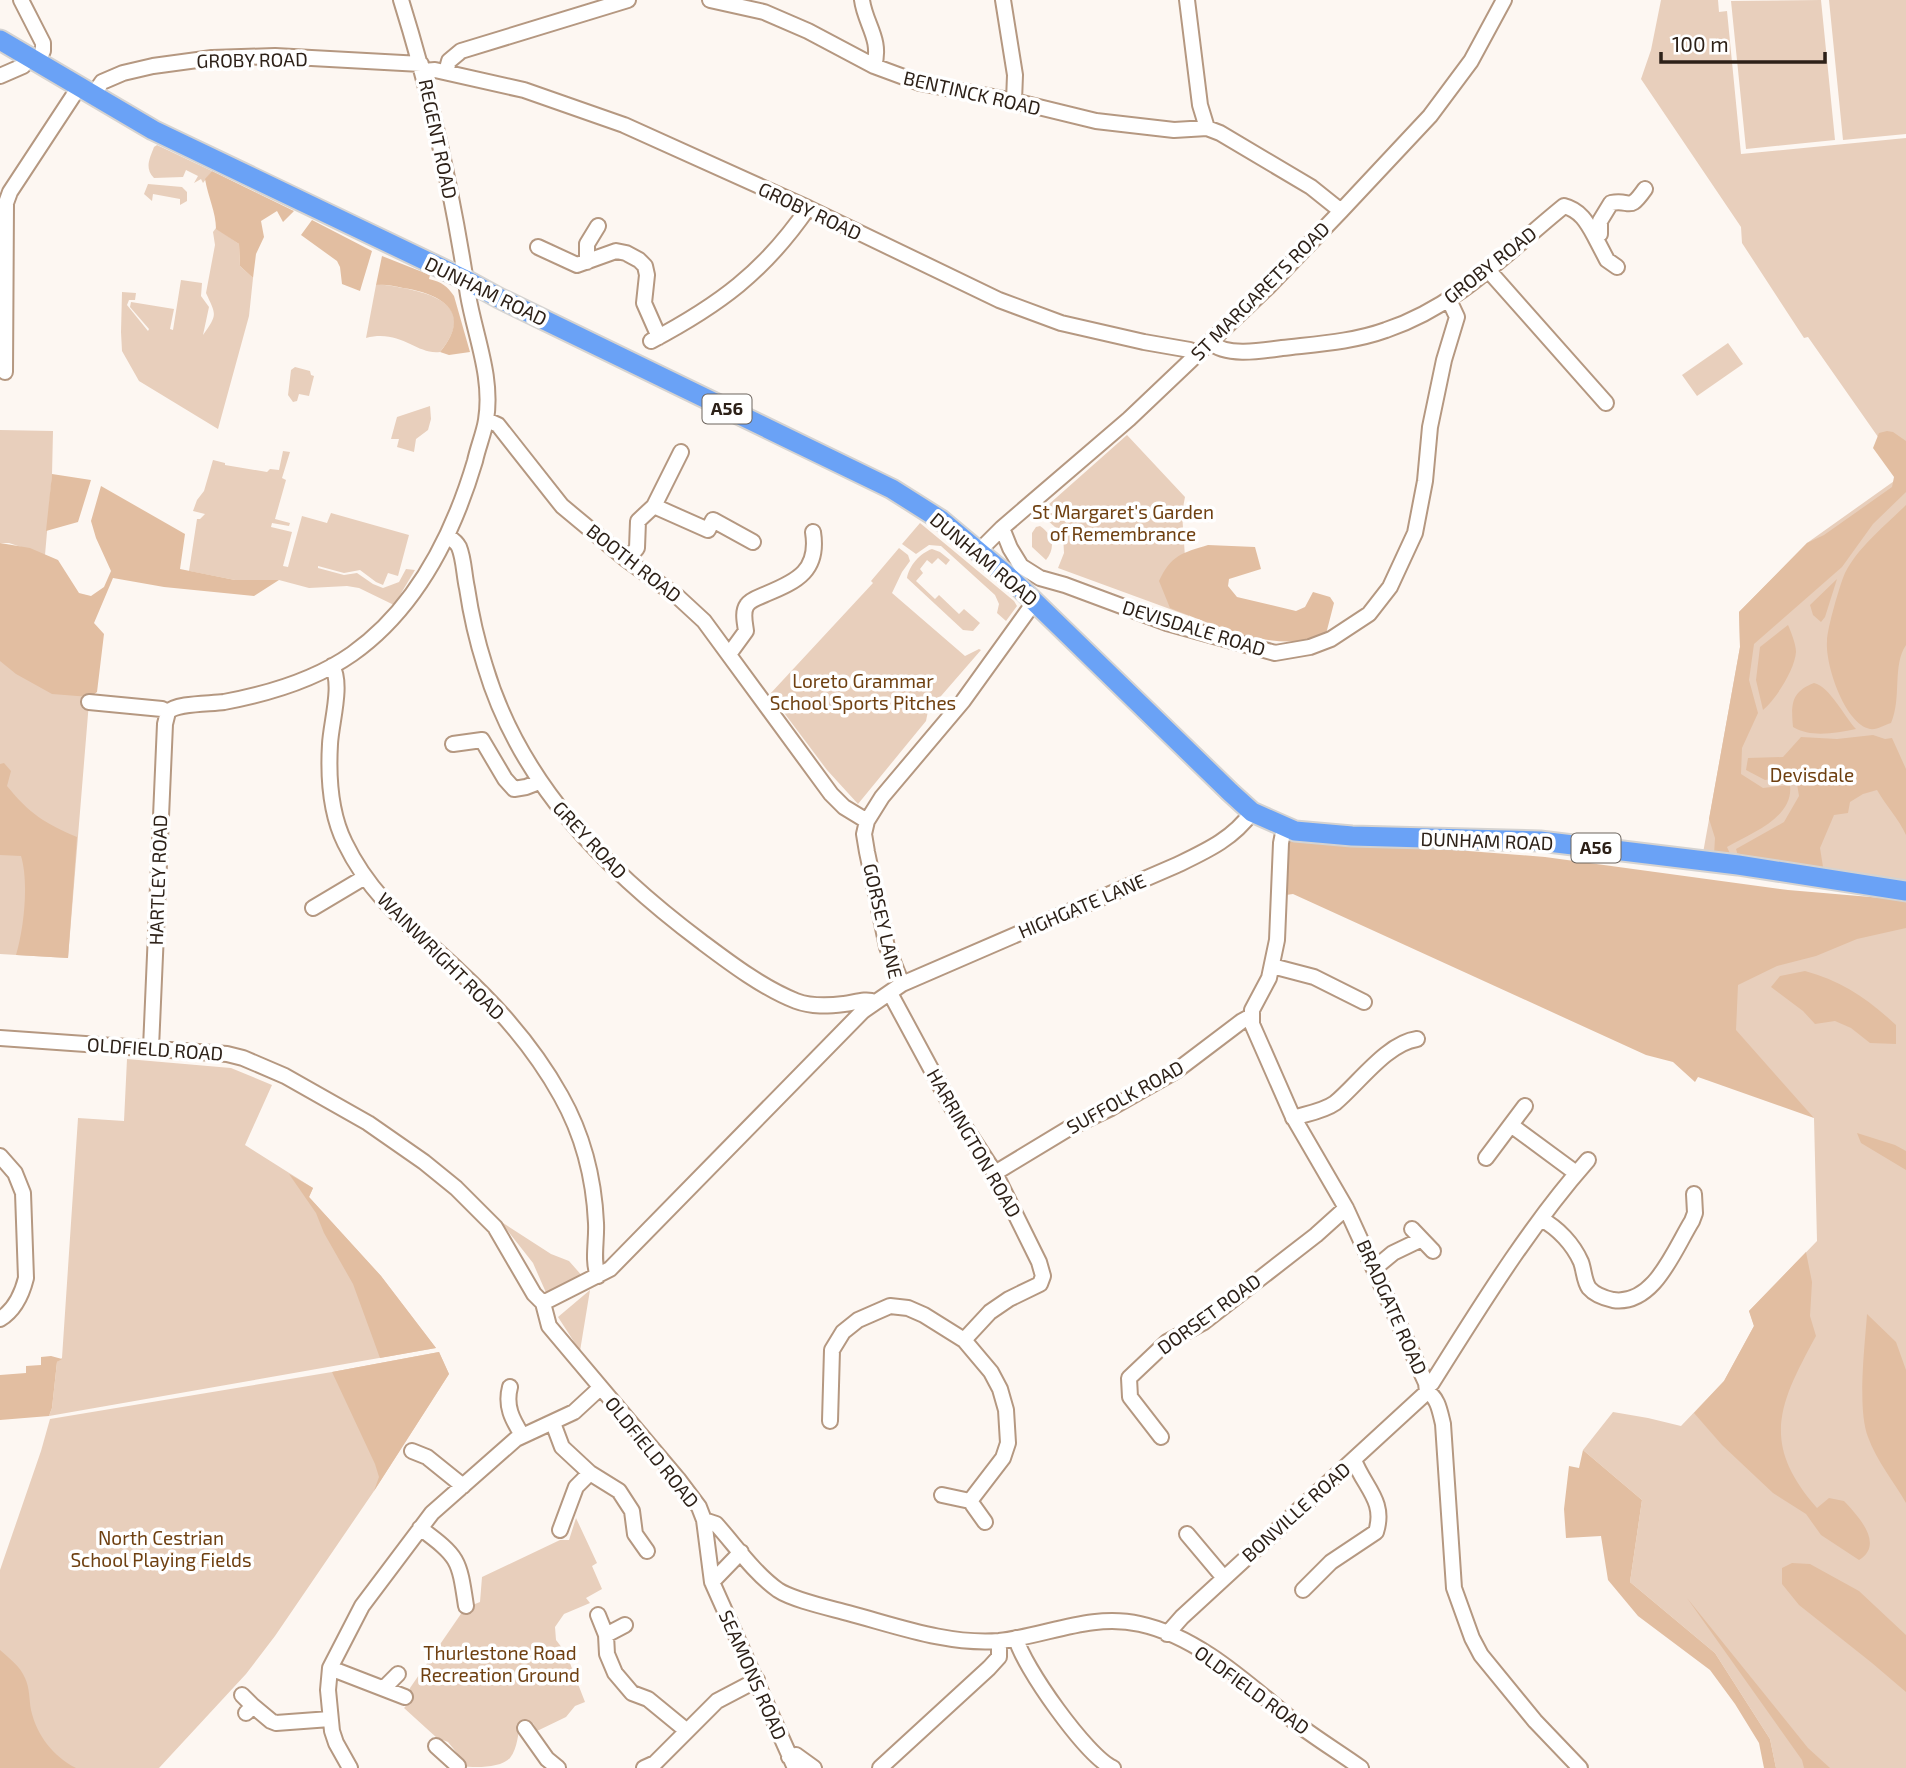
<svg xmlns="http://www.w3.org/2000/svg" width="1906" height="1768" font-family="'Exo 2',sans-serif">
	<rect width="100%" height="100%" fill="#fdf7f2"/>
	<path fill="#e8cfbc" d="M 1661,0 L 1718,0 L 1719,12 L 1727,11 L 1741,154 L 1906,138 L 1906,882 L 1703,853 L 1740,647 L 1739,612 L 1807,543 L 1904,474 L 1808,337 L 1804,338 L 1742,243 L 1741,227 L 1641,79 L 1651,50 Z
		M 1821,0 L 1835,140 L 1746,149 L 1731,1 Z
		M 1829,0 L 1906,0 L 1906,134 L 1843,140 Z
		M 157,145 L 212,171 L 203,183 L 201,179 L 194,183 L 198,176 L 186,170 L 183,177 L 154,178 C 144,168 150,158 154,147 Z
		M 148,184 L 182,187 L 187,192 L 187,201 L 180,205 L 180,199 L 153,194 L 152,201 L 144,194 Z
		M 216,228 L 239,244 L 240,266 L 253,278 L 249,316 L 218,429 L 139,381 L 122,351 L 121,332 L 122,292 L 136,293 L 135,300 L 129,300 L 127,305 L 148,331 L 149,329 L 130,307 L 131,302 L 174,309 L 170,329 L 173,330 L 181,280 L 202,283 L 201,296 L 209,307 L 203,335 C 218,314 216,315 206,293 L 215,245 L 213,232 Z
		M 379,284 C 416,290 484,298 440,352 C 416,355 401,329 366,338 L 376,285 Z
		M 1728,343 L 1743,364 L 1697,396 L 1682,375 Z
		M 295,367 L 310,371 L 311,375 L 314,376 L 309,396 L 299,394 L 297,401 L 293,402 L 288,395 L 291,370 Z
		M 430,406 L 431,419 L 428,430 L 416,439 L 414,452 L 397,447 L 399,439 L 391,439 L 397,417 Z
		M 0,430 L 53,431 L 52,475 L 45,555 L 9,543 L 0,543 Z
		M 1127,435 L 1185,497 L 1182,513 L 1189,616 L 1058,568 L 1064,553 L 1063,534 L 1039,513 Z
		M 283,451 L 290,452 L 282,478 L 286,480 L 275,519 L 290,523 L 289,526 L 272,523 L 271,527 L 292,532 L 283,566 L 288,567 L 302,516 L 327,523 L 331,513 L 409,535 L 398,576 L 388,573 L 383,585 L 376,582 L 360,570 L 344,573 L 318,566 L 318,568 L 344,575 L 357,573 L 373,584 L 383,588 L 399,582 L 406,569 L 415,570 L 394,605 L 359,588 L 347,586 L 309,588 L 279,580 L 235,580 L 189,571 L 197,519 L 200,519 L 205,514 L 193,511 L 197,500 L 204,491 L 213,460 L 225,463 L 225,465 L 267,472 L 270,469 L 279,470 Z
		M 920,523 L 1014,601 L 1017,606 L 1006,621 L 997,613 L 999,604 L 995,595 L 941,546 L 929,545 L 916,554 L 902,544 Z
		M 1040,526 C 1053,535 1056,547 1046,560 L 1032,547 L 1032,533 L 1036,527 Z
		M 899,548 L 908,555 L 910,561 L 902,572 L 892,593 L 965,656 L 979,649 L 981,650 L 928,711 L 926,721 L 858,804 L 827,770 L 770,694 L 873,583 L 871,581 Z
		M 932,549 L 940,552 L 950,560 L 946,565 L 938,558 L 932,564 L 927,560 L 920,569 L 923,573 L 916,581 L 935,599 L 939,595 L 959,614 L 964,609 L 980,623 L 973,631 L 963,630 L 907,578 C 909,566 920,553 932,549 Z
		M 0,587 L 89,702 L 68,958 L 0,954 Z
		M 1906,903 L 1906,1768 L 1776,1768 L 1770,1739 L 1715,1653 L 1630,1582 L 1642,1500 L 1583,1450 L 1613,1412 L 1648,1418 L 1681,1426 L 1724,1381 L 1754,1326 L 1749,1311 L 1817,1241 L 1814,1118 L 1727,1058 L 1727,943 Z
		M 127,1059 L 231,1068 L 272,1085 L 245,1145 L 313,1188 L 309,1197 L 381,1276 L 436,1348 L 49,1416 L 52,1408 L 57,1362 L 62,1358 L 78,1118 L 124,1121 Z
		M 500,1221 L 551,1254 L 569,1261 L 584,1278 L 551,1304 L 533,1263 Z
		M 590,1290 L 580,1351 L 558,1317 Z
		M 439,1352 L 449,1374 L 374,1491 L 275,1636 L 246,1674 L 159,1768 L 3,1768 L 0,1766 L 0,1570 L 41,1451 L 50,1419 L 332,1372 Z
		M 576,1518 L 597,1563 L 592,1566 L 602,1589 L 586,1598 L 590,1603 L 564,1614 L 555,1627 L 556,1640 L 566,1653 L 585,1702 L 575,1706 L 566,1717 L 537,1731 L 533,1723 L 521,1720 C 518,1732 518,1748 510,1758 C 501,1768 475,1768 462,1766 L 457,1753 L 448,1742 L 437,1738 L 404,1708 L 412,1699 L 409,1692 L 410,1688 L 465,1608 L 480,1602 L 482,1577 L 560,1540 L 569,1540 Z"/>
	<path fill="#e2bea1" d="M 212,171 L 294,211 L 283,222 L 277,211 L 261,221 L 264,237 L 256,254 L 253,278 L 240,266 L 239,244 L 216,229 C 216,212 208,197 205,179 Z
		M 312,220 L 372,251 L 360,291 L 342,284 L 340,267 L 337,261 L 301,235 Z
		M 382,256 L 430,275 L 429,279 C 442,282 447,286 454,296 L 470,352 L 449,355 L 440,352 C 473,312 442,294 403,288 C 394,286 385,284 376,285 Z
		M 1887,431 L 1893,432 L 1906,441 L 1906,492 L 1873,524 L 1842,567 L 1754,644 L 1749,680 L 1758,713 L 1742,748 L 1741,774 L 1763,788 L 1790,785 C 1794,818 1751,833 1727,847 L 1732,858 L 1714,855 L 1715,838 L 1709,819 L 1740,647 L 1739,612 L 1807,543 L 1824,535 L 1892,487 L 1894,477 L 1873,448 L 1879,433 Z
		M 52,474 L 91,480 L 78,522 L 46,531 Z
		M 101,486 L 185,534 L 180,569 L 235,580 L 279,580 L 254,596 L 164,587 L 113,578 L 94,623 L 104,634 L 97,692 L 90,697 L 52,694 L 16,674 L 0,661 L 0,543 L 30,548 L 58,560 L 79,593 L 91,596 L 104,587 L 111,571 L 96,538 L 91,521 Z
		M 1906,505 L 1906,645 C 1892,666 1902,698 1891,723 C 1884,725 1877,730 1870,729 C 1845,724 1825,665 1827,641 C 1827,629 1840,584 1845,573 C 1858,547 1886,525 1906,505 Z
		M 1208,545 L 1255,547 L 1261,569 L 1229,579 L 1228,586 L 1237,597 L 1296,611 L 1305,607 L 1313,592 L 1330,597 L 1334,603 L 1326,634 C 1278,656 1215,625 1170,608 L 1159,581 C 1171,555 1182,553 1208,545 Z
		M 1837,579 L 1825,617 L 1821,622 L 1813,615 L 1810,605 Z
		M 1788,625 C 1791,632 1796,644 1796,652 C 1795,669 1776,699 1763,710 L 1756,680 L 1760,647 Z
		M 1814,683 C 1830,687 1844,716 1856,729 C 1835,733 1812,738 1793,727 C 1791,704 1791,692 1814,683 Z
		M 1873,735 L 1885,739 L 1892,738 L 1906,769 L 1906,835 C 1899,819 1886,806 1877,790 L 1863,794 L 1850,802 L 1848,813 L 1834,815 L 1820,848 L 1824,873 L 1739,859 L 1736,849 L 1784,822 L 1799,796 L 1796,778 L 1792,776 L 1765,780 L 1746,770 L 1748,758 L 1783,757 L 1801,737 L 1837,739 Z
		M 4,763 L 11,771 L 7,786 C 30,814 44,823 77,837 L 68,958 L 16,955 C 24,928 29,882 21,856 L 0,855 L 0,764 Z
		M 1289,837 L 1545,857 L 1788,890 L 1906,900 L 1906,928 L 1857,939 L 1816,956 L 1777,966 L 1738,985 L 1736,1030 L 1814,1118 L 1698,1077 L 1695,1082 L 1673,1062 L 1646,1055 L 1293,894 L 1286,895 Z
		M 1805,971 C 1842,981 1868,999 1896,1025 L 1896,1044 L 1870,1043 L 1851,1028 L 1835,1021 L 1815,1024 L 1803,1011 L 1771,987 L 1780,976 Z
		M 1857,1133 L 1895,1145 L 1906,1151 L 1906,1170 L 1861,1143 Z
		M 289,1174 L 313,1188 L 309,1197 L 381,1276 L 436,1348 L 380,1358 L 353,1284 L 324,1233 L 316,1213 Z
		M 1806,1252 L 1812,1282 L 1810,1316 L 1816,1336 C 1779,1404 1760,1443 1817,1508 L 1829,1498 L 1844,1501 C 1858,1516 1885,1544 1859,1560 L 1821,1535 L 1806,1514 L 1773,1493 L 1722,1445 L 1694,1413 L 1724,1381 L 1754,1326 L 1749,1311 Z
		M 1867,1314 L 1896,1342 L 1906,1370 L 1906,1503 C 1894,1482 1876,1460 1868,1437 C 1857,1409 1865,1345 1867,1314 Z
		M 439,1352 L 449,1374 L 374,1491 L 379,1477 L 375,1464 L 332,1372 Z
		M 51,1356 L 62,1359 L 57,1362 L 52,1408 L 49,1416 L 0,1420 L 0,1375 L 26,1373 L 26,1366 L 41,1365 L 41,1357 Z
		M 1583,1450 L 1642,1500 L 1630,1582 L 1715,1653 L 1770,1739 L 1776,1768 L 1764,1768 L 1759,1743 L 1735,1704 L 1710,1670 L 1638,1616 L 1608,1580 L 1601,1536 L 1566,1538 L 1564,1509 L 1569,1466 L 1579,1468 Z
		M 1792,1563 L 1810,1564 L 1859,1591 L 1906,1635 L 1906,1692 L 1872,1663 L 1799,1605 L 1782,1584 L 1782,1568 Z
		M 1687,1598 L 1808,1748 L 1830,1768 L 1804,1768 L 1802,1760 Z
		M 0,1650 C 10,1659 20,1666 25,1678 C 30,1689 29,1699 31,1710 C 37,1736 53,1756 76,1768 L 0,1768 Z"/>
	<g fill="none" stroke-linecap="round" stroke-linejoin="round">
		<g stroke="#b59881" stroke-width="18">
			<path id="minor" d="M 21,0 L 43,43 L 43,51 L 37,61
				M 710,0 L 764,12 L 808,31 L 874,66 L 920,83 L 1014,101 L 1096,121 L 1174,130 L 1207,128 L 1220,133 L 1311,187 L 1341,211
				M 862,0 C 865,24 882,39 874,66
				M 1003,0 L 1015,75 L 1014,101
				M 1187,0 L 1200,105 L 1207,128
				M 423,71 L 435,70 L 524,90 L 624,125 L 808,208 L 999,300 L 1061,323 L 1144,342 L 1190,350 L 1196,354
				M 446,72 L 449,61 L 461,51 L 628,0
				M 0,76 L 23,66 L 31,57
				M 93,95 L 102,82 L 123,73 L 153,66 L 212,58 L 275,56 L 421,64
				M 1595,237 L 1607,260 L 1617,267
				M 538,247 L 577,265 L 616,251 L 626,253 L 639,260 L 645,266 L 647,275 L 644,303 L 659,337
				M 587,262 L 587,244 L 598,226
				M 1489,271 L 1606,403
				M 651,341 C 719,305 764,272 808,208
				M 1210,342 C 1226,357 1261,351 1282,348 C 1316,344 1353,342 1386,330 C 1458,306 1507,252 1564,206 C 1580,210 1587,222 1595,237 L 1600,234 L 1600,221 L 1611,203 C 1632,199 1628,213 1645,189
				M 5,372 L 6,203 L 10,192 L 79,87
				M 487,420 L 498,425 L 562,506 L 627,560 L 678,597 L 704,621 L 831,794 L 844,807 L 867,821
				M 654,506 L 708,530 L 713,520 L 753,542
				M 1002,528 L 1010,548 L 1021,566 L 1040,578 L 1065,585 L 1167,623 L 1275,653 L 1310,647 L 1331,639 L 1369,614 L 1390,587 L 1415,533 L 1425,481 L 1430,427 L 1444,360 L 1457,317 L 1449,300
				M 447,536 C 452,539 456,541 459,547 C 464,559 464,575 467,588 C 471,615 477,641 485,666 C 520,784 606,870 702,942 C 730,963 763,988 796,1001 C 812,1007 828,1006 844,1004 C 854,1003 865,998 875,1002
				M 979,551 L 1002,528 L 1129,419 L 1268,287 L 1341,211 L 1430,116 L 1471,61 L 1504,0
				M 627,560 L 637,548 L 638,521 L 654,506 L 681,452
				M 730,653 L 746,631 C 745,623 742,612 747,605 C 751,599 760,597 766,594 C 798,581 819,570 813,532
				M 332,666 C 343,684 331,723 330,744 C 328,778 330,813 345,843 C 373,901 416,930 461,973 C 499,1008 536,1051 561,1096 C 583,1135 594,1179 596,1223 C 597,1241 592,1260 598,1276
				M 89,702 L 162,709 L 168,712
				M 453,744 L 482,740 L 505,779 L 514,789 L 526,787 L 539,782
				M 1284,828 L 1281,843 L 1277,940 L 1269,978 L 1252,1010 L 1252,1024 L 1292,1115 L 1346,1208 L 1426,1383 L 1427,1392 C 1438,1397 1440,1412 1443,1424 L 1454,1588 L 1472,1638 L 1481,1655 L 1535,1721 L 1580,1768
				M 313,908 L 365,877
				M 1272,966 L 1314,977 L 1364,1002
				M 902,984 L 887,947 L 867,852 L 864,834 L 867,821 L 882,797 L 963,701 L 1035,601
				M 890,993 L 951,1106 L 995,1173 L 1039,1262 L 1043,1276 L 1040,1284 L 1009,1299 L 990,1312 L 964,1340
				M 0,1038 L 227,1054 L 243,1058 L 285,1076 L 368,1123 L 424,1162 L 456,1188 L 495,1227 L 534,1294 L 543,1303 L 549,1326 L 678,1479 L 699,1507 L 704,1520 L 712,1582 L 795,1768
				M 151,1048 L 165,724 L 168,712 C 176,703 210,704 224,702 C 267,694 315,680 352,654 C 417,608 453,535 475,461 C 478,447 484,433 486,420 C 493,377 475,336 468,295 C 453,195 431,96 401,0
				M 1293,1118 C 1306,1114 1324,1111 1335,1103 C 1358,1084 1387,1043 1417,1039
				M 1511,1125 L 1576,1173
				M 0,1156 L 15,1173 L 23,1193 L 26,1278 C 22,1294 15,1310 0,1319
				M 1486,1158 L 1525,1106
				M 995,1173 L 1071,1127 L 1111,1108 L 1176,1071 L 1242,1021 L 1251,1016
				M 1541,1219 C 1558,1228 1573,1244 1581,1262 C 1584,1270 1584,1281 1589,1288 C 1595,1295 1604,1298 1613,1300 C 1654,1306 1674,1250 1692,1221 L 1695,1213 L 1694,1194
				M 1412,1229 L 1433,1251
				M 1375,1268 L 1393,1253 L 1420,1240
				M 543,1303 L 610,1269 L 863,1011 L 902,984 L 1177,865 C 1206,851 1233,839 1252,812
				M 510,1387 C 505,1406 512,1419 522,1435
				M 1427,1387 L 1432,1383 C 1480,1307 1528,1228 1588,1160
				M 830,1421 L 832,1350 L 843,1332 L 858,1320 L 890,1306 L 908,1308 L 924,1315 L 964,1340 L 991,1372 L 1000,1389 L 1006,1410 L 1008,1443 L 1003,1458 L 970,1501
				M 553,1423 L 562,1447 L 590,1473 L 619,1491 L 632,1511 L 635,1534 L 647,1551
				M 1161,1437 L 1130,1397 L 1129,1378 L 1167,1342 L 1204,1322 L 1316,1235 L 1346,1208
				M 412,1451 L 427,1457 L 463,1486
				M 942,1495 L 970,1501 L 985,1522
				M 704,1520 L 716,1524 C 735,1545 754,1573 778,1590 C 793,1600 830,1608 848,1613 C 897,1626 948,1645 999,1641 C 1047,1636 1090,1613 1140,1624 C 1200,1637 1250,1686 1296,1723 C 1317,1739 1340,1753 1361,1768
				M 420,1528 C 459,1557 459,1559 466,1606
				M 560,1530 L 576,1487 L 590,1473
				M 1187,1534 L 1224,1578
				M 712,1582 L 741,1552
				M 1303,1590 L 1331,1562 L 1376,1532 C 1386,1501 1364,1487 1354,1460
				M 598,1615 L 606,1635 L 607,1654 L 615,1673 L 632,1693 L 648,1699 L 687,1731
				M 1167,1634 L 1182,1617 L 1427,1392
				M 606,1635 L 625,1625
				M 1016,1638 C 1022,1665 1087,1757 1113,1768
				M 330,1668 L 405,1697
				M 384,1688 L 398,1674
				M 242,1695 L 253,1706 L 246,1713
				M 253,1706 L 271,1721 L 276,1723 L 330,1719
				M 525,1728 L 547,1759 L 558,1768
				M 436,1746 L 458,1766
				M 789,1757 L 796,1755 L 814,1768
				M 350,1768 L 336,1743 L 332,1731 L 328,1690 L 330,1668 L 362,1606 L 432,1513 L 516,1439 L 574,1412 L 600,1388
				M 644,1768 L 655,1763 L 717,1701 L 757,1680
				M 880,1768 L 989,1668 L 999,1657 L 999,1641"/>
		</g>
		<g stroke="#d5d3d1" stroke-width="23">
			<path id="highway" d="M 0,40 L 153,130 L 466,280 L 499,298 L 892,489 L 941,520 L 1009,577 L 1230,792 L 1252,812 L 1295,831 L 1352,836 L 1540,841 L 1738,865 L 1906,891"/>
		</g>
		<use href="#minor" stroke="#fff" stroke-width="14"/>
		<use href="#highway" stroke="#6aa2f6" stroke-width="19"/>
	</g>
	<g text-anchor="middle" stroke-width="7" stroke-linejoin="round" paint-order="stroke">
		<g fill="#fff" stroke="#6c645d" stroke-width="2">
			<rect x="702.5" y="394.5" width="49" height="29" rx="5"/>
			<rect x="1571.5" y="833.5" width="49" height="29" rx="5"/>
		</g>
		<g font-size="18" font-weight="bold" fill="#2d2118">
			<text x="727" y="415">A56</text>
			<text x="1596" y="854">A56</text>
		</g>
		<g font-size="19" fill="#2d2118" stroke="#fff">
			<text transform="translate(252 60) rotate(-1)" y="7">GROBY ROAD</text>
			<text transform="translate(972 93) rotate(13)" y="7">BENTINCK ROAD</text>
			<text transform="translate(438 139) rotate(78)" y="7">REGENT ROAD</text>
			<text transform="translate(810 211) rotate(25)" y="7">GROBY ROAD</text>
			<text transform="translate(1490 265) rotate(-38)" y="7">GROBY ROAD</text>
			<text transform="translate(486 291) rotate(26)" y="7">DUNHAM ROAD</text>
			<text transform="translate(1260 291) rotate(-45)" y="7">ST MARGARETS ROAD</text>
			<text transform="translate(984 559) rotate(40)" y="7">DUNHAM ROAD</text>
			<text transform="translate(634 563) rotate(38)" y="7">BOOTH ROAD</text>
			<text transform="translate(1194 628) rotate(17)" y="7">DEVISDALE ROAD</text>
			<text transform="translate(590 840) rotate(47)" y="7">GREY ROAD</text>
			<text transform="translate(1487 841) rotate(2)" y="7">DUNHAM ROAD</text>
			<text transform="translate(158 880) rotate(-88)" y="7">HARTLEY ROAD</text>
			<text transform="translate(1082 906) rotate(-23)" y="7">HIGHGATE LANE</text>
			<text transform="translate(883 921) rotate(77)" y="7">GORSEY LANE</text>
			<text transform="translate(441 956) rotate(45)" y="7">WAINWRIGHT ROAD</text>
			<text transform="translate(155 1049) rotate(4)" y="7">OLDFIELD ROAD</text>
			<text transform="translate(1125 1097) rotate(-29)" y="7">SUFFOLK ROAD</text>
			<text transform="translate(974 1143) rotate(60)" y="7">HARRINGTON ROAD</text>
			<text transform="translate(1392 1307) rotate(66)" y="7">BRADGATE ROAD</text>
			<text transform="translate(1209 1314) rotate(-36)" y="7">DORSET ROAD</text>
			<text transform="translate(652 1452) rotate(51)" y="7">OLDFIELD ROAD</text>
			<text transform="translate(1296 1512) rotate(-42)" y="7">BONVILLE ROAD</text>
			<text transform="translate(753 1675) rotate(66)" y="7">SEAMONS ROAD</text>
			<text transform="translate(1252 1690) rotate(36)" y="7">OLDFIELD ROAD</text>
		</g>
		<g font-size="19" fill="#6f4011" stroke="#fff">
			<text x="1123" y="519">St Margaret's Garden<tspan x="1123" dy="22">of Remembrance</tspan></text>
			<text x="863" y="688">Loreto Grammar<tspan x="863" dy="22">School Sports Pitches</tspan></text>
			<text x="1812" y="782">Devisdale</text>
			<text x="161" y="1545">North Cestrian<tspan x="161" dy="22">School Playing Fields</tspan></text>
			<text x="500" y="1660">Thurlestone Road<tspan x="500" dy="22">Recreation Ground</tspan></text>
		</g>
	</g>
	<path d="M1661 52v10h164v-10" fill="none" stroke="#2d2118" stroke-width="3.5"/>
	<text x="1672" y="52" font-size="21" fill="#2d2118" stroke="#ffffff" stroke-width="5" paint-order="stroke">100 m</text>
</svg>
